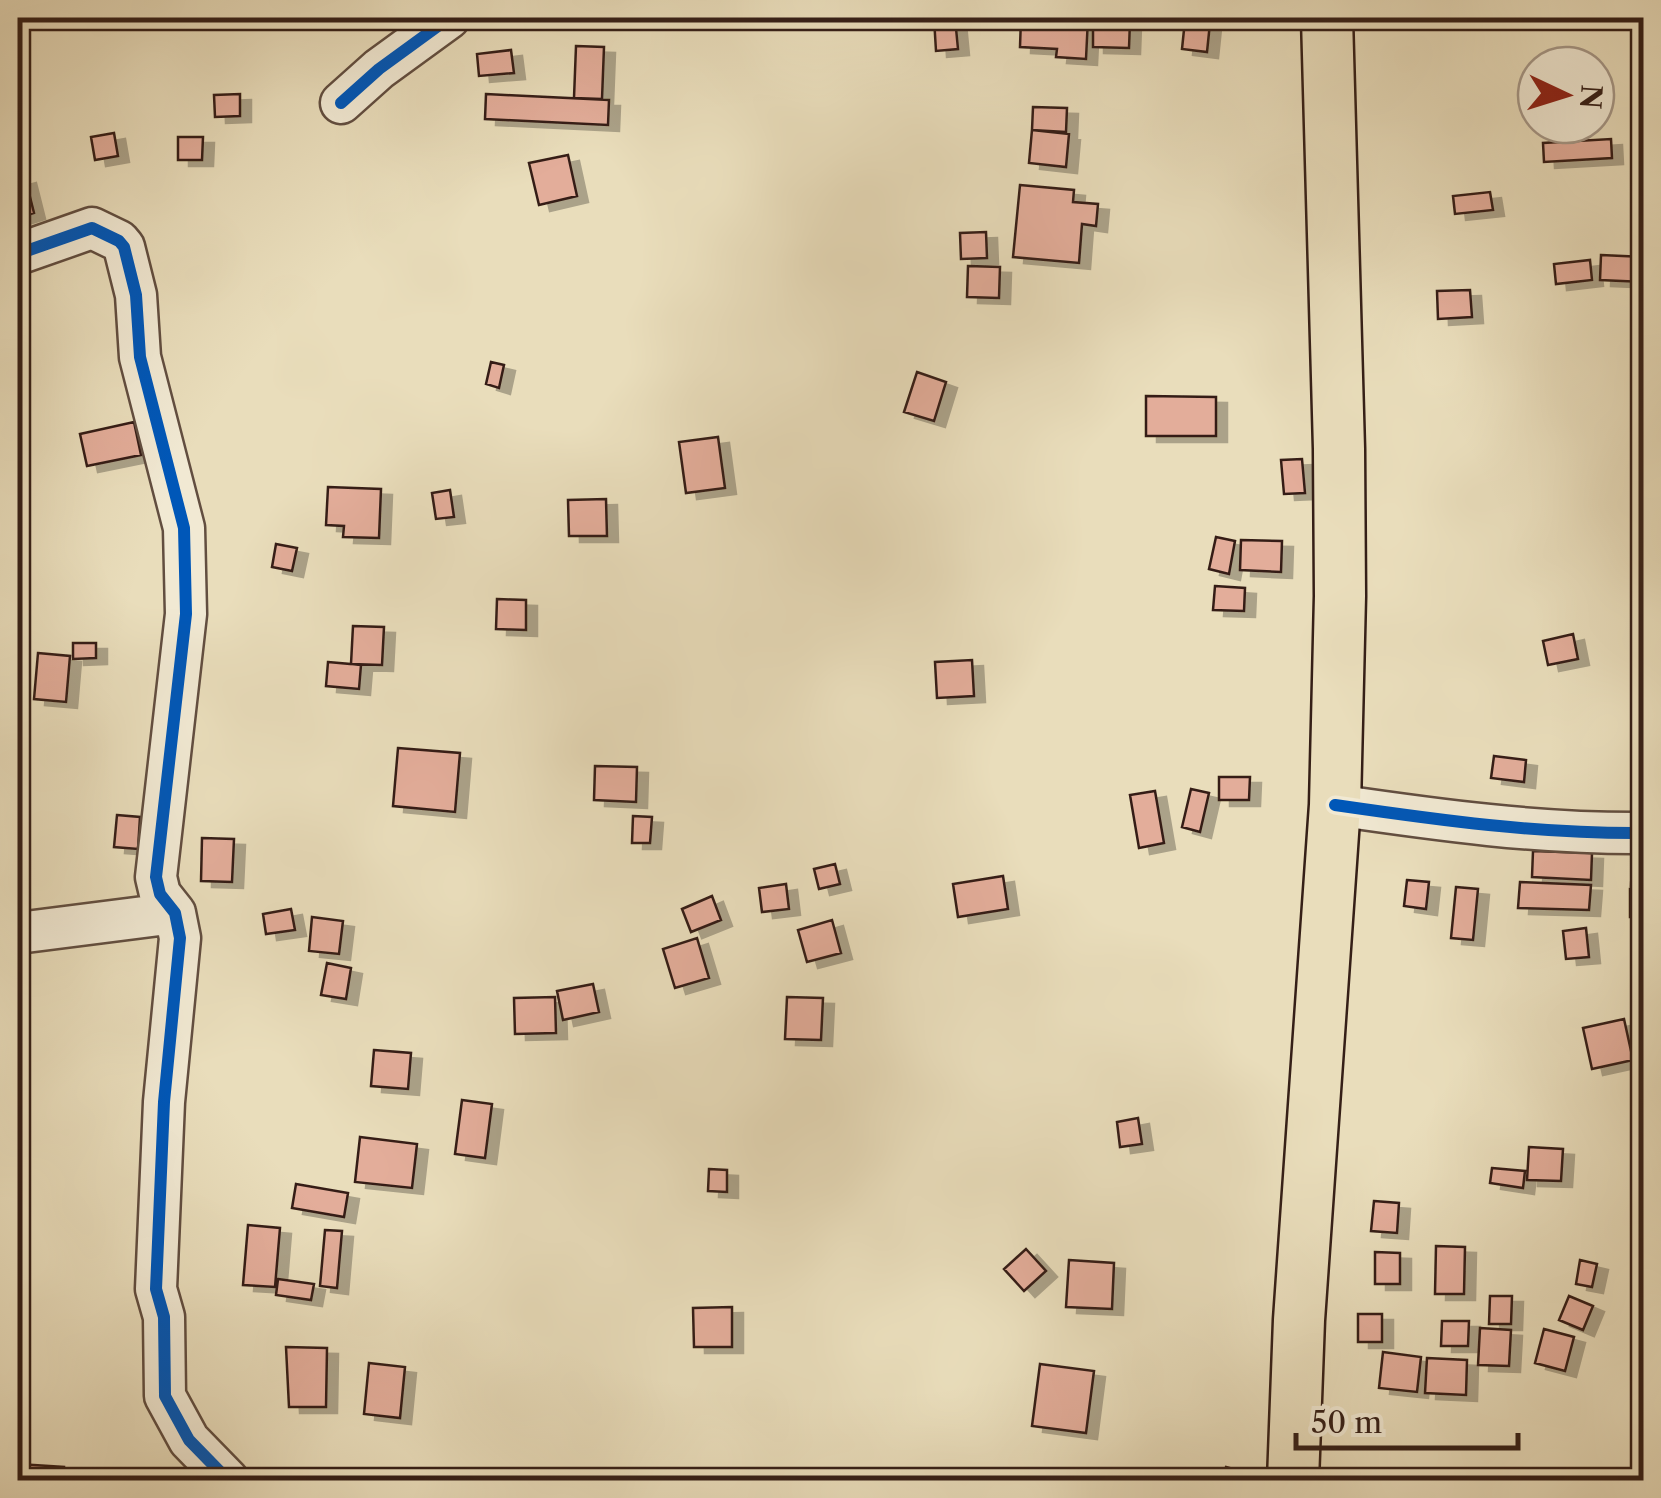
<svg xmlns="http://www.w3.org/2000/svg" width="1661" height="1498" font-family="'Libre Caslon Text',serif">
	<defs>
		<filter id="shadow"><feDropShadow dx="11" dy="6" stdDeviation="0" flood-color="#0004"/></filter>
	</defs>
	<rect width="100%" height="100%" fill="#e9ddbb"/>
	<filter id="stains"><feTurbulence type="fractalNoise" baseFrequency=".002" numOctaves="4"/><feColorMatrix values="0 0 0 0 .2 0 0 0 0 .09 0 0 0 0 .02 0 0 0 .5 -.17"/></filter>
	<radialGradient id="worn" r=".72"><stop offset=".6" stop-color="#630" stop-opacity="0"/><stop offset="1" stop-color="#630" stop-opacity=".3"/></radialGradient>
	<path fill="#e3ad9a" stroke="#351f17" stroke-width="2.5" filter="url(#shadow)" d="M 934,18 L 955,18 L 958,49 L 936,51 Z
		M 1021,18 L 1088,18 L 1086,59 L 1056,57 L 1057,49 L 1020,47 Z
		M 1185,20 L 1210,23 L 1207,52 L 1182,49 Z
		M 1093,21 L 1130,21 L 1129,48 L 1093,47 Z
		M 576,46 L 604,47 L 602,99 L 574,98 Z
		M 511,50 L 514,73 L 479,76 L 477,54 Z
		M 240,94 L 240,116 L 215,117 L 214,95 Z
		M 486,94 L 609,100 L 608,125 L 485,119 Z
		M 1033,107 L 1067,108 L 1066,132 L 1032,130 Z
		M 1032,130 L 1069,134 L 1066,167 L 1029,163 Z
		M 114,133 L 118,156 L 95,160 L 91,137 Z
		M 178,137 L 203,137 L 202,160 L 178,160 Z
		M 1611,139 L 1612,158 L 1544,162 L 1543,143 Z
		M 568,155 L 577,196 L 539,205 L 529,163 Z
		M 25,177 L 34,213 L 18,218 L 18,179 Z
		M 1644,180 L 1644,215 L 1638,181 Z
		M 1020,185 L 1074,190 L 1073,202 L 1098,204 L 1096,226 L 1082,224 L 1079,263 L 1013,257 Z
		M 1490,192 L 1493,210 L 1455,214 L 1453,196 Z
		M 986,232 L 987,258 L 961,259 L 960,233 Z
		M 1601,255 L 1644,257 L 1644,282 L 1600,280 Z
		M 1590,260 L 1592,280 L 1556,284 L 1554,264 Z
		M 968,266 L 1000,267 L 999,298 L 967,297 Z
		M 1470,290 L 1472,317 L 1438,319 L 1437,291 Z
		M 491,362 L 504,365 L 499,388 L 486,384 Z
		M 917,372 L 946,382 L 934,421 L 904,412 Z
		M 1146,396 L 1216,397 L 1216,436 L 1146,436 Z
		M 134,422 L 141,455 L 87,466 L 80,434 Z
		M 718,437 L 725,488 L 686,493 L 679,442 Z
		M 1302,459 L 1305,493 L 1284,494 L 1281,460 Z
		M 328,487 L 381,489 L 379,538 L 343,537 L 344,526 L 326,525 Z
		M 450,490 L 454,517 L 436,519 L 432,493 Z
		M 606,499 L 607,536 L 569,536 L 568,500 Z
		M 1216,537 L 1235,541 L 1229,574 L 1209,569 Z
		M 1241,540 L 1282,541 L 1281,572 L 1240,570 Z
		M 276,544 L 297,548 L 292,571 L 272,567 Z
		M 1215,586 L 1245,588 L 1244,611 L 1213,610 Z
		M 497,599 L 526,600 L 526,630 L 496,629 Z
		M 353,626 L 384,627 L 382,665 L 351,664 Z
		M 1573,634 L 1578,659 L 1548,665 L 1543,641 Z
		M 73,643 L 96,643 L 96,658 L 73,659 Z
		M 38,653 L 70,656 L 66,702 L 34,699 Z
		M 972,660 L 974,696 L 937,698 L 935,662 Z
		M 328,662 L 361,665 L 359,689 L 326,686 Z
		M 398,748 L 460,753 L 455,812 L 393,806 Z
		M 1494,756 L 1526,760 L 1524,782 L 1491,778 Z
		M 595,766 L 637,767 L 636,802 L 594,800 Z
		M 1219,777 L 1250,777 L 1249,800 L 1219,800 Z
		M 1191,789 L 1209,793 L 1200,832 L 1182,827 Z
		M 1155,791 L 1164,843 L 1139,848 L 1130,795 Z
		M 117,815 L 140,817 L 138,849 L 114,847 Z
		M 633,816 L 652,817 L 650,843 L 632,843 Z
		M 202,838 L 234,839 L 232,882 L 201,881 Z
		M 1533,851 L 1592,853 L 1591,880 L 1532,877 Z
		M 1632,862 L 1644,862 L 1644,886 L 1631,886 Z
		M 835,864 L 840,884 L 819,889 L 814,869 Z
		M 1003,876 L 1008,909 L 958,917 L 953,884 Z
		M 1407,880 L 1429,882 L 1426,909 L 1404,906 Z
		M 1520,882 L 1591,885 L 1589,910 L 1518,908 Z
		M 786,884 L 789,909 L 762,912 L 759,888 Z
		M 1456,887 L 1478,889 L 1473,940 L 1451,938 Z
		M 1630,889 L 1644,889 L 1644,917 L 1630,917 Z
		M 712,896 L 721,920 L 691,932 L 682,909 Z
		M 291,909 L 295,930 L 266,934 L 263,914 Z
		M 312,917 L 343,921 L 339,954 L 309,951 Z
		M 832,920 L 841,953 L 807,962 L 798,930 Z
		M 1586,928 L 1589,957 L 1566,959 L 1563,931 Z
		M 697,938 L 709,978 L 675,988 L 663,949 Z
		M 327,963 L 351,968 L 346,999 L 321,995 Z
		M 593,984 L 599,1012 L 563,1020 L 557,991 Z
		M 555,997 L 556,1033 L 515,1034 L 514,998 Z
		M 787,997 L 823,998 L 821,1040 L 785,1039 Z
		M 1624,1019 L 1633,1060 L 1592,1069 L 1583,1028 Z
		M 1633,1021 L 1644,1021 L 1644,1055 L 1633,1055 Z
		M 374,1050 L 411,1053 L 408,1089 L 371,1086 Z
		M 462,1100 L 492,1104 L 485,1158 L 455,1154 Z
		M 1138,1118 L 1142,1144 L 1120,1147 L 1117,1122 Z
		M 360,1137 L 417,1144 L 412,1188 L 355,1182 Z
		M 1529,1147 L 1563,1149 L 1561,1181 L 1527,1180 Z
		M 1492,1168 L 1525,1171 L 1523,1188 L 1490,1183 Z
		M 709,1169 L 727,1170 L 727,1192 L 708,1191 Z
		M 296,1184 L 348,1193 L 344,1217 L 292,1208 Z
		M 1374,1201 L 1399,1203 L 1397,1233 L 1371,1231 Z
		M 248,1225 L 280,1228 L 275,1287 L 243,1285 Z
		M 325,1230 L 342,1231 L 337,1288 L 320,1286 Z
		M 1436,1246 L 1465,1247 L 1464,1294 L 1435,1294 Z
		M 1026,1249 L 1046,1271 L 1024,1291 L 1004,1269 Z
		M 1375,1252 L 1400,1253 L 1400,1284 L 1375,1284 Z
		M 1069,1260 L 1114,1263 L 1112,1309 L 1066,1307 Z
		M 1580,1260 L 1597,1264 L 1592,1287 L 1576,1284 Z
		M 278,1279 L 314,1284 L 311,1300 L 276,1295 Z
		M 1490,1296 L 1512,1296 L 1511,1324 L 1489,1324 Z
		M 1569,1296 L 1593,1306 L 1583,1330 L 1559,1320 Z
		M 732,1307 L 732,1347 L 694,1347 L 693,1308 Z
		M 1358,1314 L 1382,1314 L 1382,1342 L 1358,1342 Z
		M 1442,1321 L 1469,1321 L 1468,1346 L 1441,1346 Z
		M 1480,1328 L 1511,1330 L 1509,1366 L 1478,1365 Z
		M 1544,1329 L 1574,1337 L 1565,1371 L 1535,1363 Z
		M 286,1347 L 327,1348 L 326,1407 L 289,1407 Z
		M 1383,1352 L 1421,1357 L 1417,1392 L 1379,1388 Z
		M 1427,1358 L 1467,1360 L 1466,1395 L 1425,1393 Z
		M 369,1363 L 405,1367 L 400,1418 L 364,1414 Z
		M 1040,1364 L 1094,1371 L 1086,1433 L 1032,1426 Z
		M 18,1464 L 64,1467 L 63,1480 L 18,1480 Z
		M 1226,1467 L 1248,1473 L 1246,1480 L 1221,1480 Z
		M 1530,1469 L 1557,1471 L 1557,1480 L 1529,1480 Z
		M 67,1471 L 124,1477 L 124,1480 L 66,1480 Z"/>
	<g fill="none" stroke-linecap="round" stroke-linejoin="round">
		<g stroke="#624e40" stroke-width="45">
			<path id="minor" d="M 341,103 L 379,69 L 449,18
				M 18,254 L 92,228 L 119,241 L 124,247 L 136,295 L 140,357 L 184,528 L 186,614 L 156,877 L 160,894 L 175,913 L 180,938 L 164,1102 L 156,1289 L 164,1317 L 165,1396 L 189,1440 L 228,1480
				M 1335,805 C 1438,820 1539,834 1644,833
				M 18,933 L 175,913"/>
		</g>
		<g stroke="#351f17" stroke-width="55">
			<path id="major" d="M 1293,1480 L 1299,1320 L 1335,805 L 1340,596 L 1339,449 L 1327,18"/>
		</g>
		<use href="#minor" stroke="#f1e9d3" stroke-width="40"/>
		<use href="#major" stroke="#e9ddbb" stroke-width="50"/>
		<g stroke="#f1e9d3" stroke-width="19">
			<path id="cycleway" d="M 341,103 L 379,69 L 449,18
				M 18,254 L 92,228 L 119,241 L 124,247 L 136,295 L 140,357 L 184,528 L 186,614 L 156,877 L 160,894 L 175,913 L 180,938 L 164,1102 L 156,1289 L 164,1317 L 165,1396 L 189,1440 L 228,1480
				M 1335,805 C 1438,820 1539,834 1644,833"/>
		</g>
		<use href="#cycleway" stroke="#0057b8" stroke-width="12"/>
	</g>
	<rect width="1661" height="1498" fill="none" stroke="#e9ddbb" stroke-width="60"/>
	<rect x="20" y="20" width="1621" height="1458" fill="none" stroke="#351f17" stroke-width="5"/>
	<rect x="30" y="30" width="1601" height="1438" fill="none" stroke="#351f17" stroke-width="2.5"/>
	<g transform="translate(1566 95) rotate(94)"><circle r="48" fill="#f1e9d3" stroke="#a69888" stroke-width="2.5"/>
	<path d="M0-8L18 38L0 25L-18 38Z" fill="#8f2418"/>
	<text y="-15" font-size="28" font-weight="bold" text-anchor="middle" fill="#351f17">N</text>
	</g>
	<path d="M1296 1433v15h222v-15" fill="none" stroke="#351f17" stroke-width="5"/>
	<text x="1311" y="1433" font-size="30" fill="#351f17" stroke="#f1e9d3" stroke-width="8" paint-order="stroke">50 m</text>
	<rect width="100%" height="100%" filter="url(#stains)"/>
	<rect width="100%" height="100%" fill="url(#worn)"/>
</svg>
